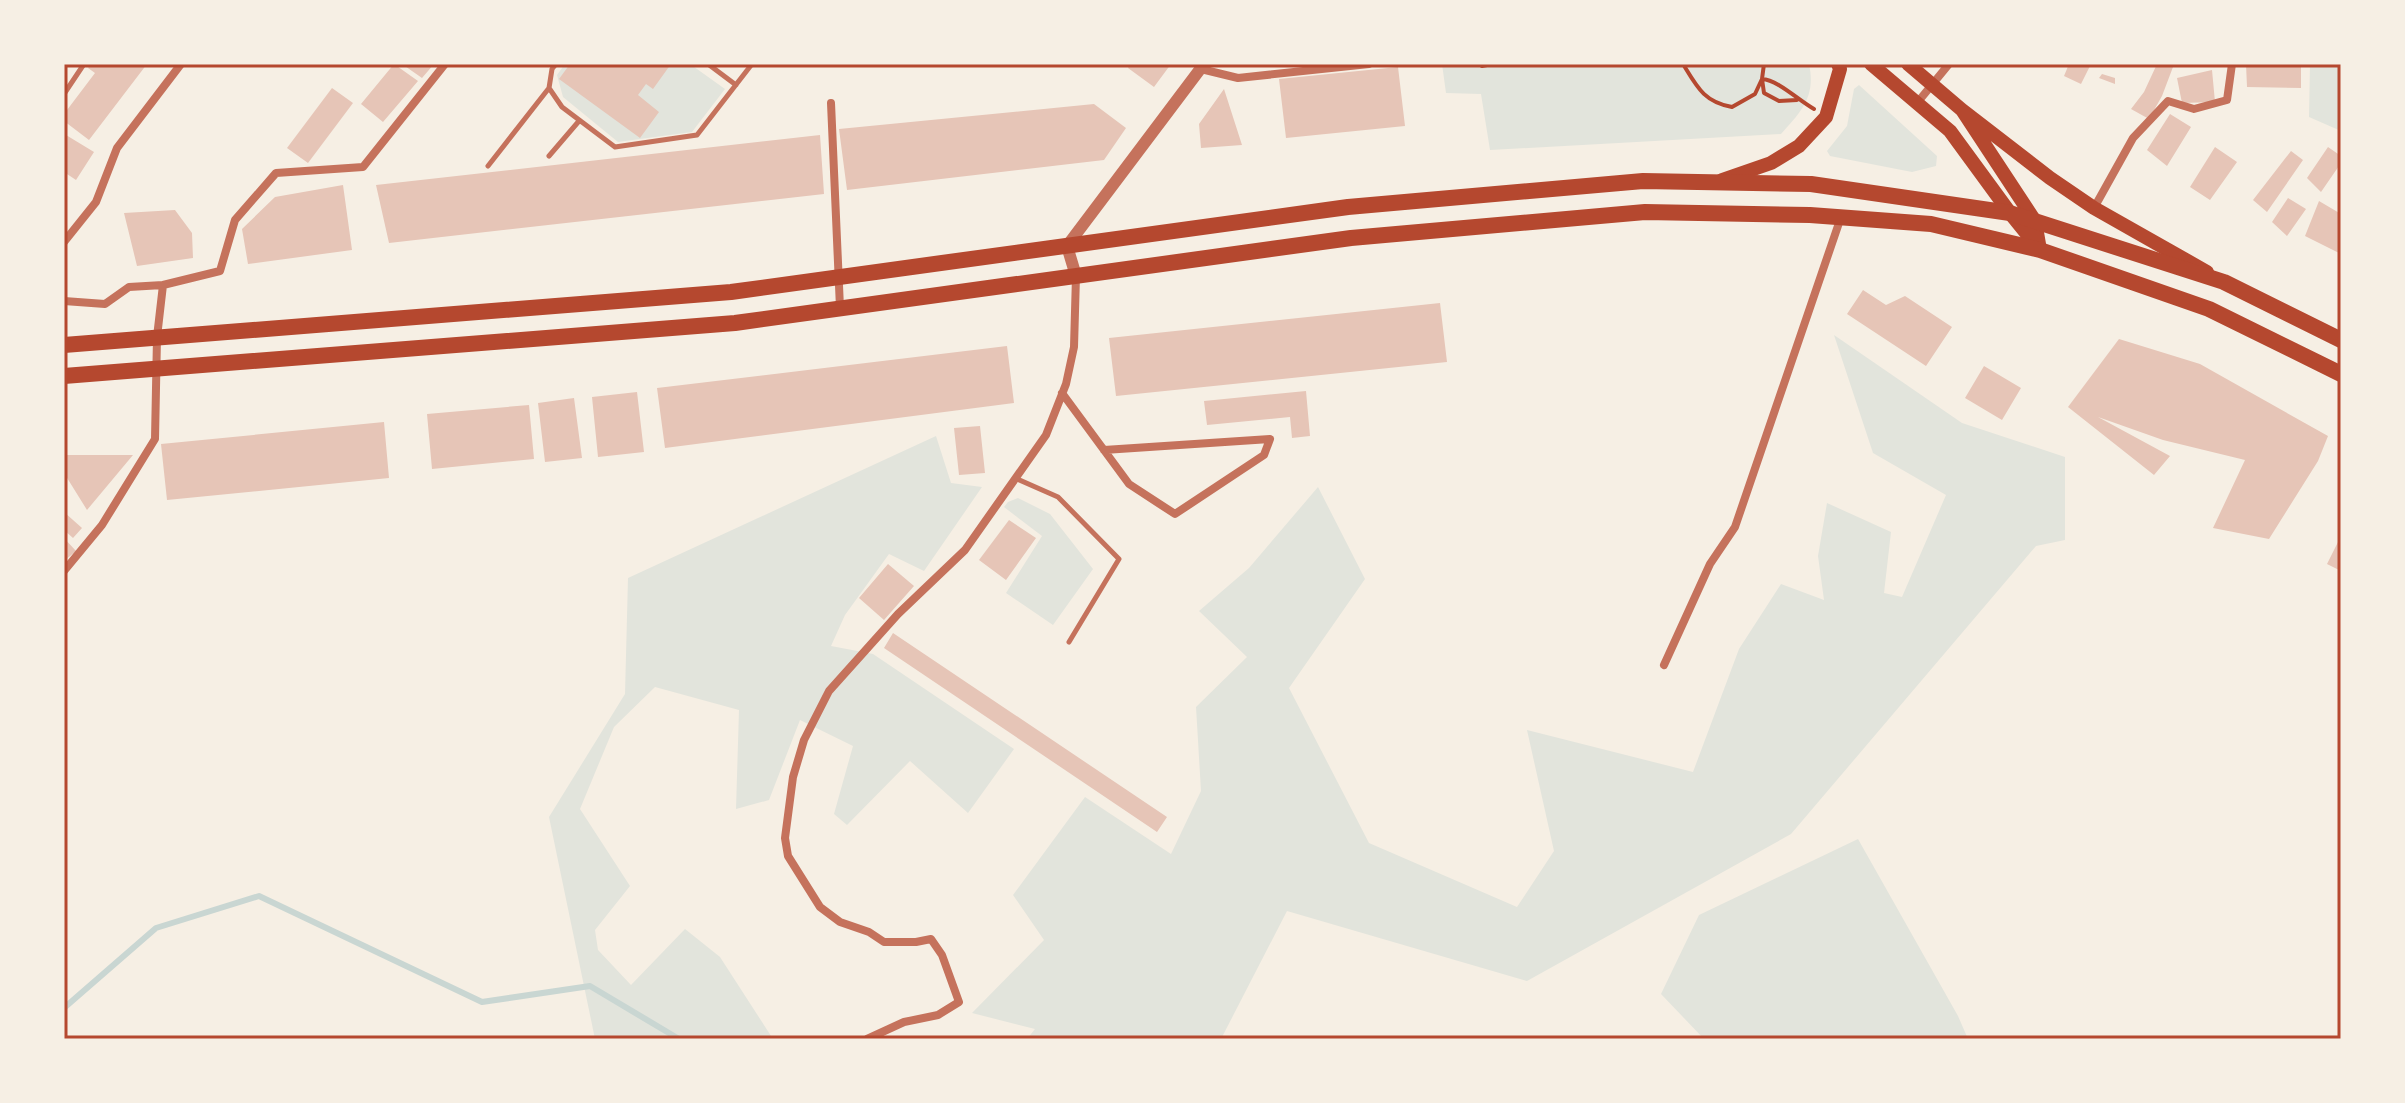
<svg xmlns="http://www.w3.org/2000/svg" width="2405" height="1103" font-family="'PT Sans Narrow',sans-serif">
	<rect width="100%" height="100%" fill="#f6efe4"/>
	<path fill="#e2e4dc" d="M 565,64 L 690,64 L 725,89 L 692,132 L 618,142 L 563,97 L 557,75 Z
		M 1442,64 L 1809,64 C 1816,96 1802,111 1781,134 L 1490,150 L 1481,94 L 1446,93 Z
		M 2310,64 L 2341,64 L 2341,131 L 2309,117 Z
		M 1859,85 L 1937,156 L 1936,166 L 1912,172 L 1830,156 L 1827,151 L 1847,126 L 1854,89 Z
		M 1834,335 L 1962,423 L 2065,457 L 2065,540 L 2036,546 L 1791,834 L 1527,981 L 1287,911 L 1221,1039 L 1027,1039 L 1035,1029 L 972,1013 L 1044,940 L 1013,895 L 1085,797 L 1171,854 L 1201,791 L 1196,707 L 1247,657 L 1199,611 L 1249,568 L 1318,487 L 1365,579 L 1289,688 L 1369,843 L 1517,907 L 1554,851 L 1527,730 L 1693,772 L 1739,649 L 1781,584 L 1824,600 L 1818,556 L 1827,503 L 1891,532 L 1884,593 L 1902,597 L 1946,495 L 1873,453 Z
		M 936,436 L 951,483 L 982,487 L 924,571 L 889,554 L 845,615 L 831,646 L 873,654 L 1014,749 L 968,813 L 910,761 L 847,825 L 834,814 L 853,746 L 800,720 L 769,800 L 736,809 L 739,710 L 655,687 L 614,727 L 580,809 L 630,886 L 595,930 L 598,950 L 631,985 L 685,929 L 720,957 L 773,1039 L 595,1039 L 549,817 L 625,694 L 628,578 Z
		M 1018,498 L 1050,514 L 1093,569 L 1053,625 L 1006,593 L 1042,536 L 1004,507 L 1008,502 Z
		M 1858,839 L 1958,1016 L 1968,1039 L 1704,1039 L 1661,994 L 1699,915 Z"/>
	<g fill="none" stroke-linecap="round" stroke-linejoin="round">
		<path stroke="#c9d6d2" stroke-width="6" d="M 64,1008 L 156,928 L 259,896 L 482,1002 L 590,986 L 679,1039"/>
	</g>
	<path fill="#e6c5b7" d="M 91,64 L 147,64 L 89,140 L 64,121 L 64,114 L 95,73 L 88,68 Z
		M 394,64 L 418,81 L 383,122 L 361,104 Z
		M 402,64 L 434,64 L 422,78 Z
		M 570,64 L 600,64 L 604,67 L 607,64 L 671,64 L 653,89 L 646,84 L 638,95 L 659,112 L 640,138 L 559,79 Z
		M 1130,64 L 1171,64 L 1154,87 L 1128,68 Z
		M 2069,64 L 2091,64 L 2081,84 L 2064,76 Z
		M 2157,64 L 2168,64 L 2173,67 L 2162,96 L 2149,119 L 2131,109 L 2144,92 Z
		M 2246,64 L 2301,64 L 2301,88 L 2247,87 Z
		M 1398,67 L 1405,126 L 1286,138 L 1279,79 Z
		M 2212,70 L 2215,102 L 2182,103 L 2177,78 Z
		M 2102,74 L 2115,78 L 2115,84 L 2099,78 Z
		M 332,88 L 353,103 L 308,163 L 287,148 Z
		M 1224,89 L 1242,145 L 1201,148 L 1199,124 Z
		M 1094,104 L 1126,128 L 1104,160 L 847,190 L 839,129 Z
		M 2170,114 L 2191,127 L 2167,166 L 2147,150 Z
		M 66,135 L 94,152 L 76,180 L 64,172 L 64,139 Z
		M 820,135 L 824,194 L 389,243 L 376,185 Z
		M 2215,147 L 2237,162 L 2210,200 L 2190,187 Z
		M 2328,147 L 2341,156 L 2341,163 L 2321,192 L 2307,178 Z
		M 2291,151 L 2303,160 L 2267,212 L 2253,200 Z
		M 343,185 L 352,250 L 248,264 L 242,229 L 275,197 Z
		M 2288,198 L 2306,209 L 2287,236 L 2272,222 Z
		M 2319,201 L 2341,214 L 2341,254 L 2305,236 Z
		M 175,210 L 192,233 L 193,258 L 137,266 L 124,213 Z
		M 1863,290 L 1886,305 L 1905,296 L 1952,327 L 1926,366 L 1847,314 Z
		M 1440,303 L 1447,362 L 1116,396 L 1109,338 Z
		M 2119,339 L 2200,364 L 2328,436 L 2318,461 L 2269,539 L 2213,528 L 2245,460 L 2163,440 L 2098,417 L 2170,456 L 2154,475 L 2068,407 Z
		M 1007,346 L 1014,403 L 665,448 L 657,388 Z
		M 1984,366 L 2021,388 L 2002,420 L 1965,398 Z
		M 1306,391 L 1310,436 L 1292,438 L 1290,417 L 1207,425 L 1204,401 Z
		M 637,392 L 644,452 L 598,457 L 592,397 Z
		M 574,398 L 582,458 L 545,462 L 538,403 Z
		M 529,405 L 534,459 L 432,469 L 427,414 Z
		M 384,422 L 389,478 L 167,500 L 161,444 Z
		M 980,426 L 985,473 L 959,475 L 954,428 Z
		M 64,455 L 133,455 L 87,510 L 64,473 Z
		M 64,512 L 82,528 L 73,538 L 64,530 Z
		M 1009,520 L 1036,538 L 1006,580 L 979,560 Z
		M 2341,536 L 2341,571 L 2327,564 Z
		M 64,538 L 76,551 L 64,561 Z
		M 888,564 L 914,586 L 884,620 L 859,598 Z
		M 893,633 L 1167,817 L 1157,832 L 884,648 Z"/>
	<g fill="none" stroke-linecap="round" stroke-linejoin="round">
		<path stroke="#b5482f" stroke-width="4" d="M 1683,64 C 1697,87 1704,102 1732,107 L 1755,94 L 1762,79 L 1764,93 L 1779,101 L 1797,100
			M 1764,64 L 1762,79 C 1778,80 1798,100 1814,109
			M 1482,66 L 1492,64"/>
		<path stroke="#c5725c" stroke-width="5" d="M 556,64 L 552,69 L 549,88 L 562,107 L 615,147 L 697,135 L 752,64
			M 708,64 L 736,85
			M 64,94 L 84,64
			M 549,156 L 579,121
			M 488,166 L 549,88
			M 1015,478 L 1058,497 L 1119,559 L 1069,642"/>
		<path stroke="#c5725c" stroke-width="8" d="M 1201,69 L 1238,78 L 1369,64
			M 831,103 L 840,308
			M 1917,103 L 1949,64
			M 2094,208 L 2133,138 L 2168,101 L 2194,109 L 2227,100 L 2232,64
			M 64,242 L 96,202 L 117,148 L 181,64
			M 64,301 L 105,304 L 129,287 L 163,285
			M 1062,393 L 1129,484 L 1175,514 L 1264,455 L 1270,439 L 1104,450
			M 64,571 L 102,525 L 155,439 L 157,337 L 163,285 L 220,271 L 235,220 L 276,173 L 363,167 L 445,64
			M 1664,665 L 1710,564 L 1735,527 L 1841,217
			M 867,1039 L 904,1022 L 938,1015 L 959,1002 L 942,955 L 931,939 L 916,942 L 884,942 L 869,932 L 840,922 L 820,907 L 788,856 L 785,838 L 793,777 L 804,740 L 829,691 L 898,614 L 965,550 L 1046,435 L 1066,384 L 1074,347 L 1076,276"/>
		<path stroke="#c5725c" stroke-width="12" d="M 1076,276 L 1067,246 L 1204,64"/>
		<path stroke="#b5482f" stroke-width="14" d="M 1871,64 L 1950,131 L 2010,213 L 2040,250
			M 1908,64 L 1962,110 L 2035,221 L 2040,250
			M 1962,110 L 2050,178 L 2094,208 L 2207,272
			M 1722,180 L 1771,163 L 1799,146 L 1826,117 L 1840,69 L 1838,64"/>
		<path stroke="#b5482f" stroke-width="16" d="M 64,345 L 731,292 L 1348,207 L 1643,181 L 1811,184 L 2010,213 L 2224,282 L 2341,340
			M 64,376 L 735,323 L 1351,238 L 1645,212 L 1810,215 L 1931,224 L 2040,250 L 2209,309 L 2341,374"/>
	</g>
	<rect width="2405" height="1103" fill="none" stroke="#f6efe4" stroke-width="132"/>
	<rect x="66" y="66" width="2273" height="971" fill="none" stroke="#b5482f" stroke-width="3"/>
</svg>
